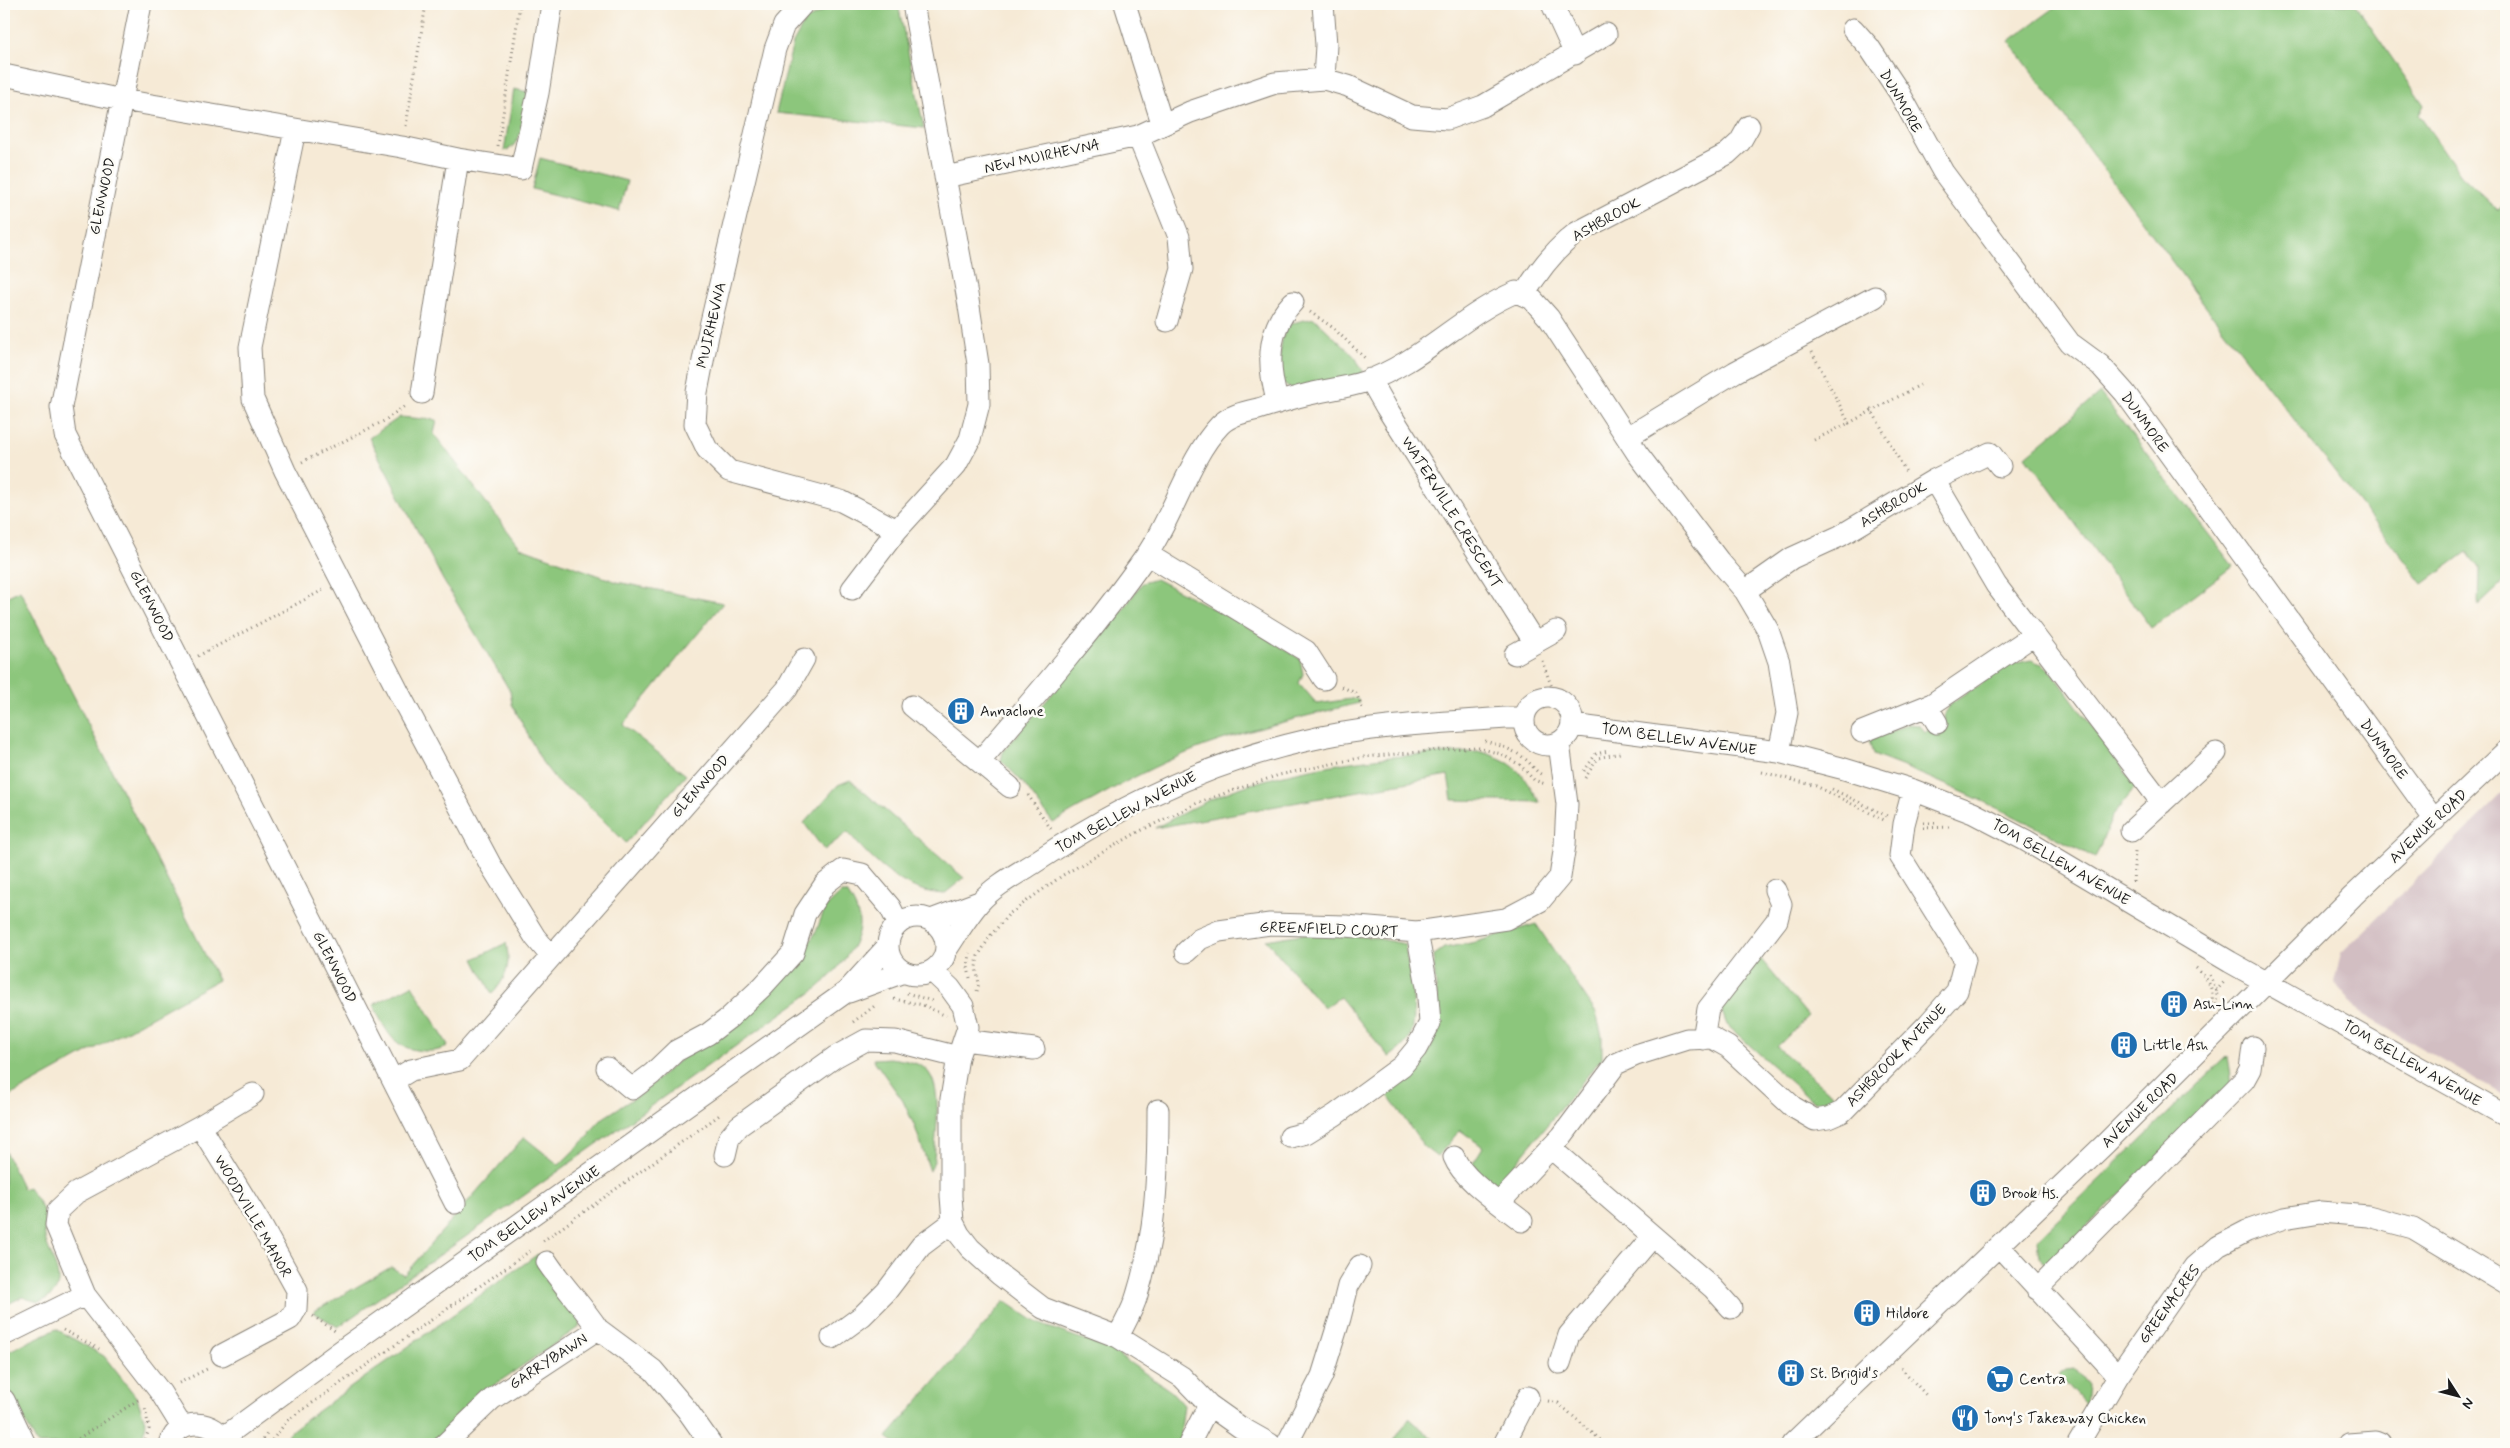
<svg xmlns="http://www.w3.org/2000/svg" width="2510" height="1448" font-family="Mynerve,sans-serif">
	<rect width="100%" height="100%" fill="#fdfcf7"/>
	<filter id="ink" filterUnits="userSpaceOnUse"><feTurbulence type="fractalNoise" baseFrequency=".02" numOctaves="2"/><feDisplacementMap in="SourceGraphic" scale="10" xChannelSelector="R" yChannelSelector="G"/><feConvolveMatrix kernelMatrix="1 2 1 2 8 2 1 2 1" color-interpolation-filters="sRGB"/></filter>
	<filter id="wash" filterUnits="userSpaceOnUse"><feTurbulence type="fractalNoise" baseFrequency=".0096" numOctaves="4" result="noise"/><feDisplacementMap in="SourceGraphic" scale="20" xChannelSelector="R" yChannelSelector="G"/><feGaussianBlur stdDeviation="1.12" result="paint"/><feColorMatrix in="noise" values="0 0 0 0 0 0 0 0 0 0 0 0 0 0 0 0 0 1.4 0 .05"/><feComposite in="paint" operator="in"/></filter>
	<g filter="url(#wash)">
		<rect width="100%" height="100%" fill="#f6ead6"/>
		<path fill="#d2bec2" d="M 2506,790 L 2506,1097 L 2360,1013 L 2334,982 L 2341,954 Z"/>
		<path fill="#8cc67b" stroke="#54714c" d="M 835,4 L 898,4 L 924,128 L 776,113 L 793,43 L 805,21 Z
			M 2060,4 L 2355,4 L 2424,105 L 2419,115 L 2461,175 L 2498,210 L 2506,202 L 2506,579 L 2478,605 L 2479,568 L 2467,552 L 2423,584 L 2202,302 L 2009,41 Z
			M 514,89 L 528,92 C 525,109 524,147 504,151 Z
			M 540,158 L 627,181 L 619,211 L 532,189 Z
			M 1314,318 L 1355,357 L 1364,373 L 1297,390 C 1292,389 1287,388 1283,383 C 1277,375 1280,333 1288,326 C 1294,321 1307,320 1314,318 Z
			M 2100,393 L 2233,566 L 2151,628 L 2026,456 Z
			M 400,417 L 437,420 L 434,434 L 520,547 L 617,582 L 723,603 L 623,725 L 686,775 L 626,843 L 578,795 L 559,784 L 542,762 L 512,704 L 510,691 L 443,580 L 369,438 Z
			M 1156,579 L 1258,632 L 1300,659 L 1303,674 L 1299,683 L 1317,704 L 1357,698 L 1359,703 C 1311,715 1263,726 1216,742 C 1159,761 1104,793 1053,823 L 1023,783 L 1001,760 L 1003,752 L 1123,610 L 1142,583 Z
			M 20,590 L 218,980 L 4,1099 L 4,598 Z
			M 2031,660 L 2044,665 L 2053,673 L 2136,787 L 2113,815 L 2095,858 C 2023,819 1950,784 1873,755 L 1869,740 L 1909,724 L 1920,725 L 1925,732 L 1946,721 L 1944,717 L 1948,706 L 2008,665 Z
			M 1482,752 C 1516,762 1522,773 1540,802 L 1452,800 L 1448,775 L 1155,828 C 1185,812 1215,795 1248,785 C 1322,762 1404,753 1482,752 Z
			M 850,780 L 964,878 L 944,894 C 903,892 873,862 848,832 L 824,850 L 804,823 L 838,785 Z
			M 841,893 L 847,893 C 854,903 858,911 859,922 C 861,945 832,977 815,990 L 338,1327 L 313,1312 L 391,1267 L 404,1275 L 524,1137 L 559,1165 L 591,1134 L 590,1132 L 603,1118 L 642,1093 L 804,951 L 816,932 L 825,908 Z
			M 1536,924 L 1596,1013 L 1602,1036 L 1602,1058 L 1496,1187 L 1477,1173 L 1473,1163 L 1483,1147 L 1460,1130 L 1437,1157 L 1424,1147 L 1385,1091 L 1431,1048 L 1440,1025 L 1433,956 L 1444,948 L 1476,942 Z
			M 1302,934 L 1370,937 L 1405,944 C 1407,967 1421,1018 1409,1038 C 1404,1046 1397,1052 1389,1057 L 1340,997 L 1324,1008 L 1266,940 Z
			M 506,943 C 511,964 507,978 492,994 L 474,959 Z
			M 1759,957 L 1808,1016 L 1777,1047 L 1834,1096 L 1827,1102 L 1819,1104 L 1812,1101 L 1727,1025 L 1721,1009 L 1724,998 Z
			M 412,985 L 448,1045 C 441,1051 434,1051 426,1051 C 392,1050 387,1031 373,1005 Z
			M 2227,1056 L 2231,1084 L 2047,1266 L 2039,1257 L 2037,1240 Z
			M 890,1058 C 903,1060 922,1062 929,1073 C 943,1092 935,1138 934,1161 L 930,1171 L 915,1127 L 903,1101 L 873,1059 Z
			M 4,1149 L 23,1189 L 28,1187 C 33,1195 42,1205 44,1214 C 46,1222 43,1232 46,1241 C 53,1263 73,1292 38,1302 L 22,1297 L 4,1306 Z
			M 538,1254 L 581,1320 L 579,1327 L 490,1388 L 468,1406 L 432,1444 L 280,1444 L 291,1431 L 312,1415 Z
			M 1005,1301 L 1031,1319 L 1045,1326 L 1110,1349 L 1172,1392 L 1184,1405 L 1179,1444 L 896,1444 L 887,1437 Z
			M 56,1329 L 104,1356 L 137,1398 L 146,1424 L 141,1444 L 37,1444 L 4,1381 L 4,1357 L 9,1351 Z
			M 2074,1368 L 2088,1385 L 2086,1405 L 2058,1374 L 2066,1369 Z
			M 1409,1418 L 1439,1444 L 1392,1444 Z"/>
	</g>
	<g filter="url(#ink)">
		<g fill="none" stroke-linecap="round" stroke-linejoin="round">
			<g stroke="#898379" stroke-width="23">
				<path id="minor" d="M 141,4 L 61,407 L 65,435 L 455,1203
					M 803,4 L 784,25 L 775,49 L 708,335 L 697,392 L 695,424 L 707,449 L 729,471 L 841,501 L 897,530
					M 1125,4 L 1162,123
					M 1552,4 L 1575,54
					M 1853,29 L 1869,47 L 1899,92 L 1943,172 L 2070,343 L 2100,365 L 2125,393 L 2435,820
					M 4,75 L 122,100 L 402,147 L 458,159 L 422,393
					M 1324,79 L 1348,86 L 1412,116 L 1447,119 L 1483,106 L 1606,34
					M 295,130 L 250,347 L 253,399 L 285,471 L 401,697 L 490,864 L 535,937 L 550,955
					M 1138,136 L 1179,237 L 1182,269 L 1167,321
					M 458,159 L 521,169 L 538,93 L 552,4
					M 945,177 L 1138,136 L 1190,112 L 1275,83 L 1324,79 L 1326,45 L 1323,4
					M 1524,295 C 1538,271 1553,251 1576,233 L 1727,154 L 1740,142 L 1749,126
					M 1370,379 L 1386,407 L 1535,643
					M 1278,403 C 1267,367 1266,330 1293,302
					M 1628,437 L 1735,372 L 1875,297
					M 1934,480 L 1990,453 L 2000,466
					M 1147,554 L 1306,651 L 1324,679
					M 852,589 L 897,530 L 956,465 L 970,439 L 979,404 L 978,364 L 968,300 L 913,4
					M 1745,591 L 1792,558 L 1840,536 L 1934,480 L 1996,585 L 2162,803
					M 1515,654 L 1556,631
					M1524 721a24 24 0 1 1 48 0a24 24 0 1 1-48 0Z
					M 912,706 L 1010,787
					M 1927,706 L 1937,723
					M 1572,725 L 1779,752 L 1841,768 L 1913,790 L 1973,813 L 2025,840 L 2230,962 L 2506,1116
					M 1862,732 L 1932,704 L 2034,635
					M 980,761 C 1037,695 1095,628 1146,556 C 1173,517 1189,457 1220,425 C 1230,415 1245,412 1258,409 C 1274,404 1289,399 1305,395 C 1324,390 1345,388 1364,382 C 1421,363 1461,315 1516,292 L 1532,299 L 1549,318 L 1637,453 L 1719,561 L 1745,591 L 1768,630 L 1779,662 L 1787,713 L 1779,752
					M 2131,831 L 2216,753
					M888 946a29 29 0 1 1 58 0a29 29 0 1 1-58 0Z
					M 931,920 L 979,902
					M 947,949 C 957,934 967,917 979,903 C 994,886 1015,875 1034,863 C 1116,808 1208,763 1304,741 C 1370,725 1439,723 1506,718 L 1523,718
					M 1186,952 L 1200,939 L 1219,931 L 1270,924 L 1346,926 L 1417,932 L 1506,919 L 1540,901 L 1560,877 L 1565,845 L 1567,804 L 1559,743
					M 932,971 L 950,988 L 963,1006 L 968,1027 L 958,1057 L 951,1099 L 951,1196 L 953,1222 L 959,1234 L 970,1248 L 1000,1275 L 1043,1308 L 1118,1337 L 1182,1377 L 1209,1405 L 1240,1427 L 1270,1444
					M 849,992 L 904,972
					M 1703,1039 L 1708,1009 L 1777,920 L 1781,904 L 1775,890
					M 964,1040 L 1034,1049
					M 607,1068 L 632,1089 L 652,1074 L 676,1051 L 708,1034 L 729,1018 L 762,987 L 793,953 L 805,914 L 825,884 L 843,870 L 862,874 L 890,907 L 898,923
					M 393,1081 L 411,1070 L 460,1060 L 787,689 L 804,659
					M 200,1126 L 260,1223 L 297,1290 L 296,1309 L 290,1319 L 222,1355
					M 1290,1137 L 1306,1133 L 1335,1115 L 1402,1066 L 1416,1049 L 1430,1023 L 1427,986 L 1417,932
					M 1551,1148 L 1713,1288 L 1731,1308
					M 725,1155 L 729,1138 L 739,1126 L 835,1057 L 866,1040 L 895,1041 L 958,1057
					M 1454,1157 C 1463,1180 1502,1205 1522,1221
					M 1500,1202 L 1562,1136 L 1616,1064 L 1636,1055 L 1687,1039 L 1712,1038 L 1728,1047 L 1793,1107 L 1815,1120 L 1828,1118 L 1842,1112 L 1928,1024 L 1957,991 L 1965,960 L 1900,856 L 1904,824 L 1913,790
					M 1999,1246 L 2118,1376 L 2194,1267 L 2218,1246 L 2247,1231 L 2284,1218 L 2321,1212 L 2368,1216 L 2413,1228 L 2506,1284
					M 547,1262 C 563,1286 582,1305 598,1329
					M 2037,1289 L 2244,1080 L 2250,1069 L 2253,1047
					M 4,1335 L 85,1295
					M 1118,1337 C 1124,1324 1133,1310 1137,1295 C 1156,1234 1158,1174 1158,1110
					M 832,1338 L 862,1316 L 886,1292 L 921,1246 L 953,1222
					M 1560,1363 L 1569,1335 L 1652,1237
					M 4,1400 L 25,1444
					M 182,1427 L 161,1393 L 85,1295 L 56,1225 L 58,1210 L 76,1193 L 200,1126 L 253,1094
					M 224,1437 L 349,1345 L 846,992 L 888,946
					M 170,1444 C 178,1416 217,1419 226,1444
					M 445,1444 L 492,1399 L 598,1329 L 653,1370 L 687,1410 L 711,1444
					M 1189,1444 L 1209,1405
					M 1287,1444 L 1322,1376 L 1340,1318 L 1348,1286 L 1360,1266
					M 1504,1444 L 1528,1397
					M 1792,1444 L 2105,1144 L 2353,896 L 2506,751
					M 2078,1444 L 2118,1376
					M 2348,1444 L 2376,1442 L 2381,1444"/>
			</g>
			<path stroke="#898379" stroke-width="3" stroke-dasharray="1 4" stroke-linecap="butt" d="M 2019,4 L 2023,4
				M 406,126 L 426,4
				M 498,146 L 520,4
				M 1310,312 L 1332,327 L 1366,359
				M 1812,352 L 1849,423 L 1920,385
				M 1871,409 L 1906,472
				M 1814,440 L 1849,423
				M 302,462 L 384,421 L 406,405
				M 198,656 L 323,590
				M 1542,661 L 1556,698
				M 1342,687 L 1356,693 L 1363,710
				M 1485,741 C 1499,745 1514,750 1525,759 C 1532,764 1535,772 1543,775
				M 1584,771 L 1596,754 L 1608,751
				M 1762,772 L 1816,786 L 1884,820
				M 1585,778 L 1598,758 L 1620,753
				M 1832,789 L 1887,816
				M 1028,795 L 1051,829
				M 1924,823 L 1938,823
				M 1923,828 L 1949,827
				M 2133,882 L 2135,851
				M 2196,968 C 2209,979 2215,990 2211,1008
				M 2210,975 L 2217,991 L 2216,1005
				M 970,978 L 968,967 L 970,953
				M 977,991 L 979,984 L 976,967 L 978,956 L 991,935 L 1009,914 L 1063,875 L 1140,831 L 1202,801 L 1279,775 L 1364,757 L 1475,747 L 1501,754 L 1520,765 L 1534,780 L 1545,784
				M 2216,991 L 2225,981
				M 907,993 L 932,1001
				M 894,999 L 923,1005 L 946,1016
				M 853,1022 L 876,1005
				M 543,1241 L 721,1114
				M 313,1316 L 335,1331
				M 63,1330 L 99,1349
				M 1901,1368 L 1927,1396
				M 179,1383 L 207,1369
				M 1548,1401 L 1558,1403 L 1605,1444
				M 70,1444 L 141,1398
				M 144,1444 L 149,1429 L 145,1408
				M 261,1444 L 268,1432
				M 269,1444 L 288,1420 L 530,1251"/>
			<use href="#minor" stroke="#fff" stroke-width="21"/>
		</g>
	</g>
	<defs>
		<g id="building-disc" transform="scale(1.4375)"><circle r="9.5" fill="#1f6fb2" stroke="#fdfcf7"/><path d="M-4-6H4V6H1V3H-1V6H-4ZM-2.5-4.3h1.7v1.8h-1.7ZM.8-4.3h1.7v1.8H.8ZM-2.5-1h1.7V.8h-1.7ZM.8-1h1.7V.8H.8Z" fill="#fff"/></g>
		<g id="supermarket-disc" transform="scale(1.4375)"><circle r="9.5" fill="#1f6fb2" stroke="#fdfcf7"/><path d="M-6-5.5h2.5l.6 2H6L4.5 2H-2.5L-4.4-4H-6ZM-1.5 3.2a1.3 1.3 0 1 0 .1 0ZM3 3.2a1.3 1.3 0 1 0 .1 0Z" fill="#fff"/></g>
		<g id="restaurant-disc" transform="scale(1.4375)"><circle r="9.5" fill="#1f6fb2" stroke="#fdfcf7"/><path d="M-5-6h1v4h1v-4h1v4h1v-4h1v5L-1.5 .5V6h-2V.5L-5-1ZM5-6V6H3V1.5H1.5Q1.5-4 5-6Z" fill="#fff"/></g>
	</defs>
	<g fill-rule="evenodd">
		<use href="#building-disc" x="961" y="711"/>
		<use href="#building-disc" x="2174" y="1004"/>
		<use href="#building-disc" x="2124" y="1045"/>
		<use href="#building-disc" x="1983" y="1193"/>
		<use href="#building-disc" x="1867" y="1313"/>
		<use href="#building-disc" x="1791" y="1373"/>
		<use href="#supermarket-disc" x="2000" y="1379"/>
		<use href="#restaurant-disc" x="1965" y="1418"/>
	</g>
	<g text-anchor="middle" stroke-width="5" stroke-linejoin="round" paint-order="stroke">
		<g font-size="15" fill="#1c1c1c" stroke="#fdfcf7">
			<text transform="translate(1901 101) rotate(60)" y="5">DUNMORE</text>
			<text transform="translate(1042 156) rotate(-12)" y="5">NEW MUIRHEVNA</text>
			<text transform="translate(102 196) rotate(-78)" y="5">GLENWOOD</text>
			<text transform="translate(1606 219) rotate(-29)" y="5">ASHBROOK</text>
			<text transform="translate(711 325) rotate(-77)" y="5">MUIRHEVNA</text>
			<text transform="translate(2145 422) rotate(54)" y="5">DUNMORE</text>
			<text transform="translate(1893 504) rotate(-31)" y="5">ASHBROOK</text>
			<text transform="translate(1452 512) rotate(58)" y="5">WATERVILLE CRESCENT</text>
			<text transform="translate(152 606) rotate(63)" y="5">GLENWOOD</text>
			<text transform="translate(1679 739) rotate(8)" y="5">TOM BELLEW AVENUE</text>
			<text transform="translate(2384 749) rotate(54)" y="5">DUNMORE</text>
			<text transform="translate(700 786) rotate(-48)" y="5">GLENWOOD</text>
			<text transform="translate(1126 812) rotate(-28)" y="5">TOM BELLEW AVENUE</text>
			<text transform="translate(2428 826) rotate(-43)" y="5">AVENUE ROAD</text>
			<text transform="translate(2061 862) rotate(30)" y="5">TOM BELLEW AVENUE</text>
			<text transform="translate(1329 929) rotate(2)" y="5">GREENFIELD COURT</text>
			<text transform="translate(335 967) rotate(63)" y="5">GLENWOOD</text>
			<text transform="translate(1896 1055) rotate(-46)" y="5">ASHBROOK AVENUE</text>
			<text transform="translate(2412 1063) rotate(30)" y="5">TOM BELLEW AVENUE</text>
			<text transform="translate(2140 1110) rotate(-44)" y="5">AVENUE ROAD</text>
			<text transform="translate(534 1214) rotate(-35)" y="5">TOM BELLEW AVENUE</text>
			<text transform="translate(253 1216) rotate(60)" y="5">WOODVILLE MANOR</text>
			<text transform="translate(2169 1304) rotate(-54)" y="5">GREENACRES</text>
			<text transform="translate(548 1361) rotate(-33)" y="5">GARRYBAWN</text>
		</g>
		<g font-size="15" fill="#1c1c1c" stroke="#fdfcf7" text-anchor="start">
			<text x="980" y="716">Annaclone</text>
			<text x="2193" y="1009">Ash-Linn</text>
			<text x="2143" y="1050">Little Ash</text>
			<text x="2002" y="1198">Brook Hs.</text>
			<text x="1886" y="1318">Hildore</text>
			<text x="1810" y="1378">St. Brigid's</text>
			<text x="2019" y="1384">Centra</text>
			<text x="1984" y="1423">Tony's Takeaway Chicken</text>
		</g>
	</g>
	<rect width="2510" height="1448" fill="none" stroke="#fdfcf7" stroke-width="20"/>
	<g transform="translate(2458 1396) rotate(126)" stroke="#fdfcf7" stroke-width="4" paint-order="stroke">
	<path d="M0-4L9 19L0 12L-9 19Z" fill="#1c1c1c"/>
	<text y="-8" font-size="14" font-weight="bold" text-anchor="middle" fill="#1c1c1c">N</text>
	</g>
</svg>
